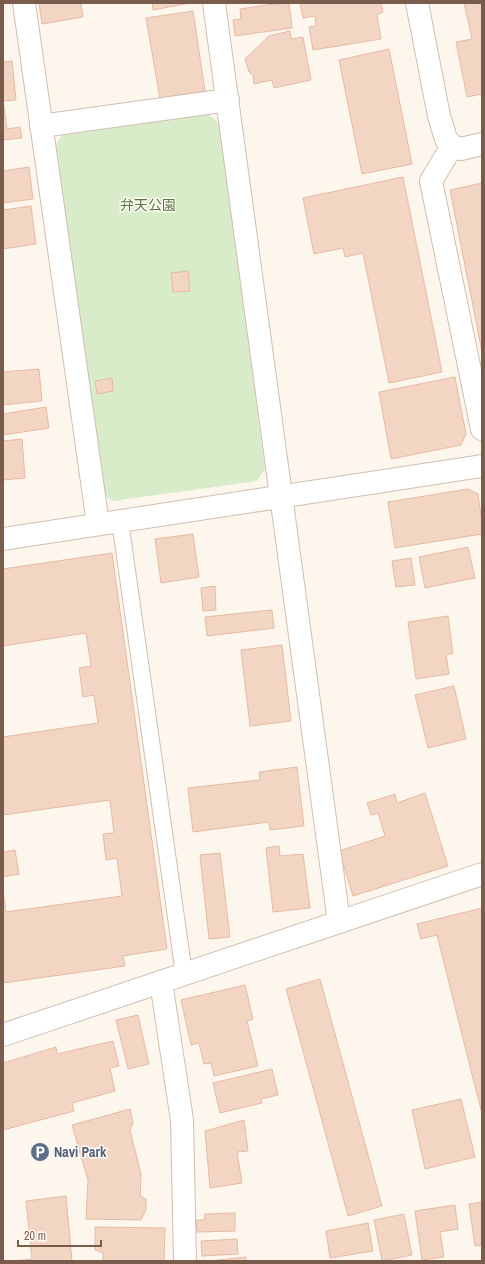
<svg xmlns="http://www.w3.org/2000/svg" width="485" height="1264" font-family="'Archivo Narrow','Noto Sans JP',sans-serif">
	<rect width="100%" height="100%" fill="#fdf6ec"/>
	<path fill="#d8ecc9" d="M 208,114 L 220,124 L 265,469 L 257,481 L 113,501 L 104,495 L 56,144 L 64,133 Z"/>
	<path fill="#f3d5c3" stroke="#e6bba3" d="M 39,3 L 81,3 L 83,17 L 42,24 Z
		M 152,3 L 190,3 L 153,10 Z
		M 281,3 L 289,3 L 292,28 L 235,36 L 233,20 L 241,19 L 240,9 Z
		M 300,3 L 381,3 L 383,12 L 377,15 L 381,39 L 313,50 L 309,27 L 316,26 L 315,16 L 303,18 Z
		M 464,3 L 482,3 L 482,94 L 467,97 L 456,42 L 472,39 Z
		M 193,11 L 205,91 L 160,99 L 146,18 Z
		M 290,31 L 291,39 L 303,37 L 311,80 L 274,88 L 272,80 L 254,84 L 253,76 L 249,72 L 245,59 L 269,36 Z
		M 389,49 L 412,164 L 362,174 L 339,60 Z
		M 12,61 L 16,100 L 3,101 L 3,62 Z
		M 3,106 L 4,106 L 7,129 L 20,127 L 22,138 L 3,140 Z
		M 29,167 L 33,199 L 3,203 L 3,171 Z
		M 403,177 L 442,372 L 389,383 L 363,253 L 345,257 L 343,248 L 314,254 L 303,198 Z
		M 482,183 L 482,352 L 450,190 Z
		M 31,206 L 36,244 L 3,249 L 3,210 Z
		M 188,271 L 190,291 L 173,292 L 171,273 Z
		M 39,369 L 42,401 L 3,405 L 3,372 Z
		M 455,377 L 466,434 L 461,445 L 391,459 L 379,392 Z
		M 112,378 L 113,391 L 97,394 L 95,381 Z
		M 46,407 L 49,428 L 3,435 L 3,414 Z
		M 22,439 L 25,478 L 3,480 L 3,441 Z
		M 468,489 L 478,494 L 482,523 L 482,534 L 395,548 L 388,502 Z
		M 193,534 L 199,577 L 161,583 L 155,539 Z
		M 468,547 L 475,578 L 425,588 L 419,557 Z
		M 112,553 L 167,949 L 123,956 L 125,966 L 3,983 L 3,890 L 6,912 L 122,896 L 117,858 L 106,860 L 103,834 L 114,833 L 110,800 L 3,815 L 3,737 L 98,723 L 94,695 L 83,697 L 79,668 L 91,666 L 86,633 L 3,646 L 3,569 Z
		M 411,558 L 415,585 L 396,587 L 392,561 Z
		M 215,586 L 216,610 L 203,611 L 201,588 Z
		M 272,610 L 274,628 L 207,636 L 205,617 Z
		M 448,616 L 453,654 L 446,654 L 449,674 L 416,679 L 408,622 Z
		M 282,645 L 291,721 L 250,726 L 241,650 Z
		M 454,686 L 466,739 L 428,748 L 415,695 Z
		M 297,767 L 304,826 L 270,830 L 269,822 L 193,832 L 188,788 L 260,780 L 259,772 Z
		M 425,793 L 448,866 L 353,896 L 339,851 L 385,836 L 378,813 L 371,815 L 367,803 L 395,794 L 397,803 Z
		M 279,846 L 280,856 L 303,854 L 310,908 L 273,912 L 266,848 Z
		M 15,850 L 19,874 L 3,877 L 3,852 Z
		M 220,853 L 230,937 L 209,939 L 200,855 Z
		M 482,908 L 482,1114 L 437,935 L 421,939 L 417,924 Z
		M 320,979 L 382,1206 L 348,1216 L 286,989 Z
		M 245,985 L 253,1019 L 247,1021 L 258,1066 L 214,1076 L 211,1063 L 204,1064 L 199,1043 L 191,1045 L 181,1000 Z
		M 138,1015 L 149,1064 L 128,1069 L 116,1020 Z
		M 113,1041 L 119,1066 L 110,1068 L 115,1091 L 72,1103 L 74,1111 L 3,1130 L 3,1063 L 56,1047 L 57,1054 Z
		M 272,1069 L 278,1095 L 261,1099 L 262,1103 L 220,1113 L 213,1083 Z
		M 461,1099 L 475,1157 L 425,1169 L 412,1110 Z
		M 130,1109 L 133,1123 L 130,1130 L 141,1174 L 140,1196 L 146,1199 L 146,1210 L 141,1220 L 86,1219 L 88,1180 L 72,1125 Z
		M 244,1120 L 248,1151 L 237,1152 L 242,1183 L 210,1188 L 205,1131 Z
		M 66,1196 L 72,1261 L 14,1261 L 32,1259 L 26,1201 Z
		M 482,1202 L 482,1245 L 475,1246 L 469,1204 Z
		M 455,1205 L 458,1229 L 440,1232 L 444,1257 L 422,1260 L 415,1211 Z
		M 235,1213 L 235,1231 L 197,1232 L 196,1220 L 204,1220 L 205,1214 Z
		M 404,1214 L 412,1255 L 382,1261 L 374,1220 Z
		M 368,1223 L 373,1251 L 330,1258 L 326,1231 Z
		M 95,1227 L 165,1228 L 164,1261 L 103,1261 L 103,1253 L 95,1250 Z
		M 237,1239 L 238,1254 L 202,1256 L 201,1241 Z
		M 246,1257 L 246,1261 L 210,1261 Z"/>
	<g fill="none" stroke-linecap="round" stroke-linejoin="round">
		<g stroke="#d1beb0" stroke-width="18">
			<path id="service" d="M 120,521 L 184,974"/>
		</g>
		<g stroke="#d1beb0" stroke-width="24">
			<path id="minor" d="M 24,3 L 98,524
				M 214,3 L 339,922
				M 417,3 L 439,116 L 446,139 L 452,146 L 461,149 L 482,144
				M 41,126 L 228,100
				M 452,146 L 431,181 L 482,429
				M 161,982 L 182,1120 L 185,1261"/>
		</g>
		<g stroke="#d1beb0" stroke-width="24">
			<path id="tertiary" d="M 3,539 L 482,466
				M 3,1035 L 482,874"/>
		</g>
		<use href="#service" stroke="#fff" stroke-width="16"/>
		<use href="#minor" stroke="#fff" stroke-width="22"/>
		<use href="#tertiary" stroke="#fff" stroke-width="22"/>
	</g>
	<defs>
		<g id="parking-disc" transform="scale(1)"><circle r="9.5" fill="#5c6f8a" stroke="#fffaf3"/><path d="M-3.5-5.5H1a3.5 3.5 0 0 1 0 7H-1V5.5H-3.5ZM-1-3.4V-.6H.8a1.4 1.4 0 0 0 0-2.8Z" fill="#fff"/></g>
	</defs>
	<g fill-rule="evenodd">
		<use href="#parking-disc" x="40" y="1152"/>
	</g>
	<g text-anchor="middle" stroke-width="3" stroke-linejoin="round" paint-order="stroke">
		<g font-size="14" fill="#537a41" stroke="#fffaf3">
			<text x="148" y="210">弁天公園</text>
		</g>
		<g font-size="14" font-weight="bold" fill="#4e5e75" stroke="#fffaf3" text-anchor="start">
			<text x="54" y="1157">Navi Park</text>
		</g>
	</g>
	<rect width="485" height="1264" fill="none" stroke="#7a5c4d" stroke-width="8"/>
	<path d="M18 1240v6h83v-6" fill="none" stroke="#7a5c4d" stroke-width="2"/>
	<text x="24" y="1240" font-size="12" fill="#7a5c4d" stroke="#fffaf3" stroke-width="3" paint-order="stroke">20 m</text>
</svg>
